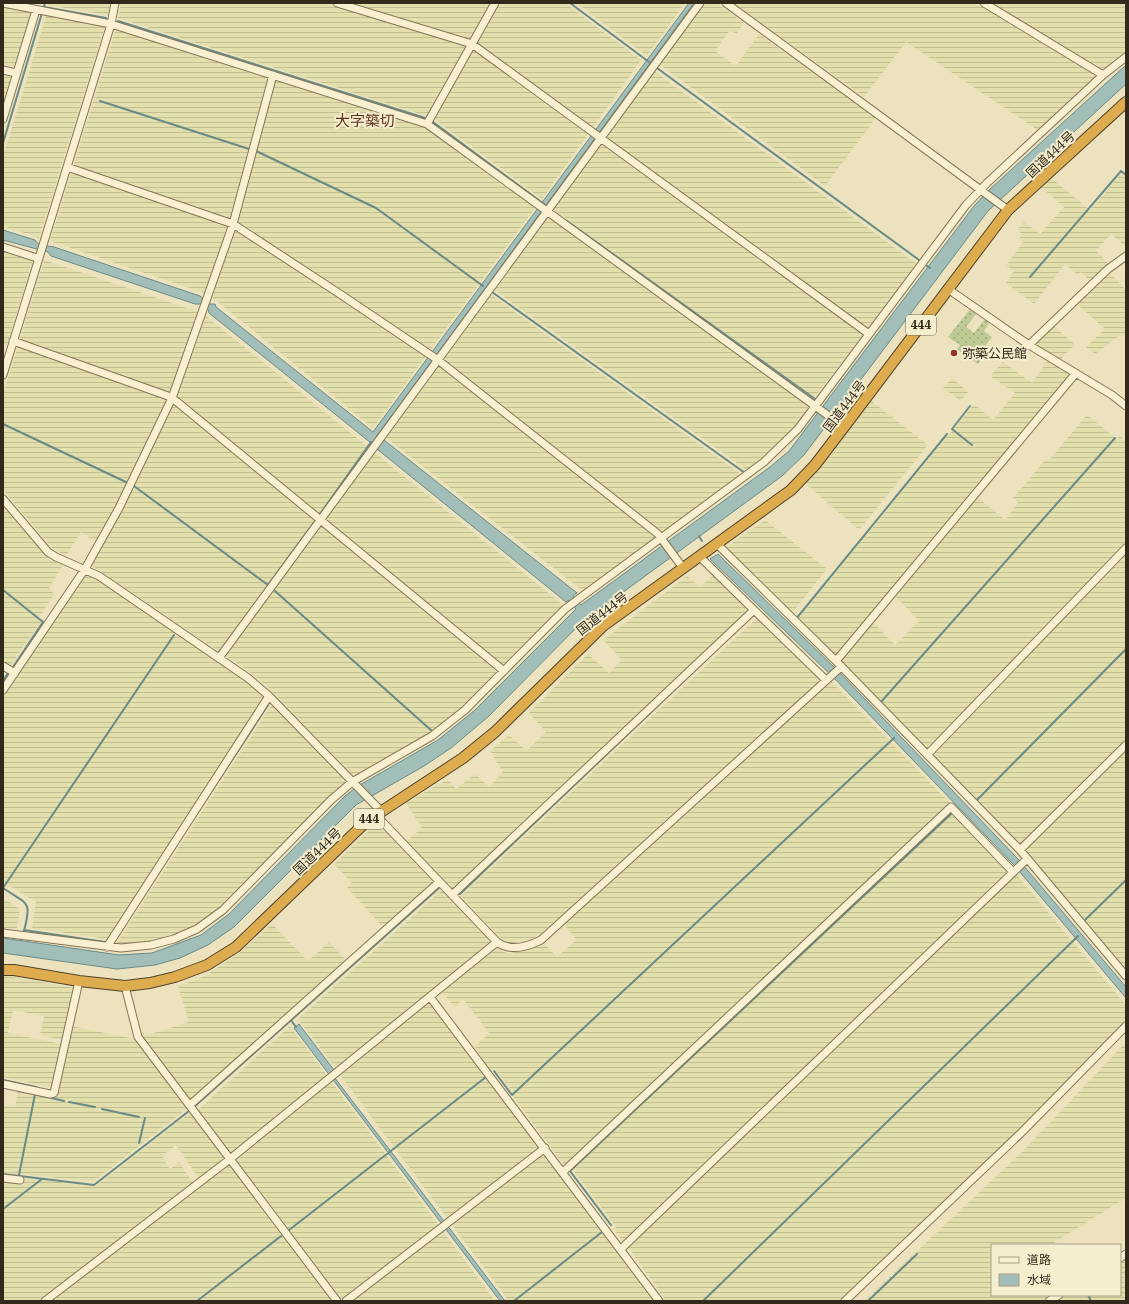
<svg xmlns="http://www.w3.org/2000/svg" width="1129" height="1304" font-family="'Noto Serif','Noto Sans JP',serif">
	<defs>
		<pattern id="farmland-rules" width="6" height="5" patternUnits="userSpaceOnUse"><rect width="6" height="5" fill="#e2dfac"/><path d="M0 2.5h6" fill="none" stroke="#c2c093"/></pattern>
		<pattern id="grass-dots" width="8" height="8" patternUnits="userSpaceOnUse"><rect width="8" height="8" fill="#beca93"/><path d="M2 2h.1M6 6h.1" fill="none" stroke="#9ba477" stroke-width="1.8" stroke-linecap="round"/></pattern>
	</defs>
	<rect width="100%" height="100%" fill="#ece3be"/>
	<path fill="url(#farmland-rules)" fill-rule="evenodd" d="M 49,3 L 110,3 L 108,15 L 48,5 Z
		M 121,3 L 492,3 L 427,116 L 118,18 Z
		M 499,3 L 565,3 L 641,60 L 542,199 L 434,119 Z
		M 576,3 L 685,3 L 647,56 Z
		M 703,3 L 716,3 L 744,23 L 736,34 L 730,30 L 715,51 L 736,66 L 759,34 L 876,118 L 825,186 L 659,64 Z
		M 734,3 L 1126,3 L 1126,55 L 1039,131 L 906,42 L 864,97 Z
		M 3,6 L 32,13 L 15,67 L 3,64 Z
		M 46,16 L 105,26 L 39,238 L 3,226 L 3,157 Z
		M 116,28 L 269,77 L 230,219 L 204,293 L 50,241 Z
		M 654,71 L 918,265 L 814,398 L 553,209 Z
		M 3,73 L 12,75 L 3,109 Z
		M 275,79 L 426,128 L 535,208 L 373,428 L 212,297 L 236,229 Z
		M 1121,174 L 1126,178 L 1126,247 L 1111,234 L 1096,251 L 1109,264 L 1090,281 L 1081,272 L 1078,275 L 1065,264 L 1034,304 L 1006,283 L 1014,271 L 1006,265 L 1023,242 L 1019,239 L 1022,235 L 1018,229 L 1024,222 L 1040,234 L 1064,207 L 1041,187 L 1051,178 L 1090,210 Z
		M 548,215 L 811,406 L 779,447 L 748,471 L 493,289 Z
		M 3,250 L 33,259 L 7,345 L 3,343 Z
		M 44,260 L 199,312 L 171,393 L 117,506 L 96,542 L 81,532 L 66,556 L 51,547 L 3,490 L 3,394 Z
		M 1109,272 L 1126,290 L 1126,337 L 1120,335 L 1095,354 L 1086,347 L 1105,329 L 1077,304 Z
		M 490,294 L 742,475 L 583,591 L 385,437 Z
		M 206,316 L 563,605 L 464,709 L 408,747 L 357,774 L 351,774 L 269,688 L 250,672 L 91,565 L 121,511 L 174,403 Z
		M 1052,325 L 1075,344 L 1061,359 L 1034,344 Z
		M 1048,360 L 1071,374 L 836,658 L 797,620 L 974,404 L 993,420 L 1015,393 L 990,376 L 1003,362 L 1032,383 Z
		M 952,378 L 968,392 L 961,401 L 943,388 Z
		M 870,400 L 928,445 L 859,530 L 806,484 Z
		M 1087,415 L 1117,439 L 1120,436 L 1126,441 L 1126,543 L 927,751 L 840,661 L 873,622 L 895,645 L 919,621 L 896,597 L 977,497 L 1005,520 L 1018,503 L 1013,498 L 1046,459 L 1049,460 Z
		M 3,504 L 50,560 L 63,565 L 49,588 L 54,594 L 38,619 L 41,622 L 10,666 L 3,662 Z
		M 765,520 L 827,569 L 792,613 L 725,548 Z
		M 1126,553 L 1126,971 L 1083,919 L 979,804 L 931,755 Z
		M 86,574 L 96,578 L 244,680 L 264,698 L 107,939 L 32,928 L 36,902 L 3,882 L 3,695 Z
		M 714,575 L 750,610 L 452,890 L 405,842 L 422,828 L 406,803 L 448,779 L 456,789 L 475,774 L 489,787 L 503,772 L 490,751 L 509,735 L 526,751 L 546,732 L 529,713 L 588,654 L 609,673 L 622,660 L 603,640 L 687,576 L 700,587 Z
		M 758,617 L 821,680 L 536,938 L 509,944 L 503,941 L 461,896 Z
		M 831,681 L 950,803 L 946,807 L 1008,872 L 624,1242 L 614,1230 L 616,1227 L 569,1165 L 564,1165 L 514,1098 L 512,1091 L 495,1069 L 489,1069 L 475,1047 L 489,1033 L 463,999 L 455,1007 L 442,992 L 498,947 L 507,954 L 544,943 L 557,957 L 576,940 L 563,923 Z
		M 272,704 L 346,781 L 221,907 L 196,927 L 173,936 L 151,943 L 116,944 Z
		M 378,822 L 435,882 L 384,928 L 347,888 L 352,883 L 334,864 Z
		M 1016,874 L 1126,1005 L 1125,1025 L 1020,1130 L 842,1301 L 666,1301 L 628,1247 Z
		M 443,889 L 493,942 L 336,1069 L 298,1019 Z
		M 3,898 L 20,909 L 17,928 L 3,928 Z
		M 272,924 L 308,961 L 329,942 L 347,961 L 191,1100 L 141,1037 L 189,1022 L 178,986 L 205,976 L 237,955 Z
		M 3,975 L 74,988 L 63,1040 L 40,1035 L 44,1016 L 13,1010 L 8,1033 L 62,1044 L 53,1088 L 3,1077 Z
		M 429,1002 L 617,1250 L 654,1301 L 509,1301 L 340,1075 Z
		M 71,1026 L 135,1039 L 188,1108 L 93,1182 L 3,1172 L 3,1105 L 15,1107 L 18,1090 L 57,1097 Z
		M 290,1026 L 495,1301 L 343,1301 L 198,1110 Z
		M 1126,1042 L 1126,1198 L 1055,1242 L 1056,1245 L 992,1245 L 992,1295 L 1052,1295 L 1042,1301 L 864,1301 L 1024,1150 Z
		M 191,1112 L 334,1301 L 3,1301 L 3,1179 L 22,1182 L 24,1178 L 96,1186 ZM 176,1145 L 199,1179 L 193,1183 L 179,1162 L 170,1169 L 162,1156 Z
		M 1126,1259 L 1126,1301 L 1057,1301 L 1066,1295 L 1120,1295 L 1120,1262 Z"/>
	<path fill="url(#grass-dots)" d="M 970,309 L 976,314 L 966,327 L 974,333 L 985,319 L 989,323 L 984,331 L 992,337 L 982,350 L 986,354 L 978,364 L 957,349 L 960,345 L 948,337 Z"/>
	<path fill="#a2beb9" stroke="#698b86" d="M 689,3 L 694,3 L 376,437 L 382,442 L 384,440 L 577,593 L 573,596 L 581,605 L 770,467 L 789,451 L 974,206 L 989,190 L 1126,65 L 1126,84 L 988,211 L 804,455 L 782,476 L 581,623 L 489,716 L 451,748 L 424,766 L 356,805 L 234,927 L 208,945 L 180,958 L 155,965 L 117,969 L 3,953 L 3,938 L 119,955 L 152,953 L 201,935 L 229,914 L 345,796 L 358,786 L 438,740 L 475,710 L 576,609 L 569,600 L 566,602 L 377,449 L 379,446 L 373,441 L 371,443 L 209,313 L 208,309 L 200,304 L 195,304 L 51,256 L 48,252 L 3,240 L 3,230 L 35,240 C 42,249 46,245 54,247 L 200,296 L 210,304 L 215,304 L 216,307 L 373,432 Z
		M 718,554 L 838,671 L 1018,859 L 1126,987 L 1126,998 L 1014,865 L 833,677 L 710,559 Z
		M 299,1024 L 334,1070 L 331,1073 L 505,1301 L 500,1301 L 294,1028 Z"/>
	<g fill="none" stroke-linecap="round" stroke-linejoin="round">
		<path stroke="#698b86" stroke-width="2" d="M 570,3 L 649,62
			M 44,7 L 106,18
			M 118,21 L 425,118
			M 657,68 L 930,268
			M 100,101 L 249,149
			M 433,122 L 544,204
			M 3,143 L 45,3
			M 256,151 L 376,208 L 483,286
			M 567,221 L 815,399
			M 1030,277 L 1121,171 L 1126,175
			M 492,292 L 745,473
			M 970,406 L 952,429 L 972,445
			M 3,424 L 128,483
			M 134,486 L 268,585 L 315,521
			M 320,514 L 371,442
			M 699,536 L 702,541
			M 3,590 L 43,622 L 13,667
			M 275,591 L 432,731
			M 796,619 L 947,434
			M 3,681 L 8,673
			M 881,702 L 1115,438
			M 976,801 L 1126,649
			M 194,818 L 268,705
			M 3,888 L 174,635
			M 3,888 C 28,905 32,900 24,931
			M 460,894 L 711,655
			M 1084,921 L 1126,880
			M 24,930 L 105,942
			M 291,1020 L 296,1027
			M 494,1071 L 512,1095 L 894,738
			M 3,1080 L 36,1087
			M 69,1102 L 95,1107
			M 195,1106 L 440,887
			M 102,1109 L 139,1117
			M 139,1143 L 145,1118
			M 3,1174 L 94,1185 L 189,1111
			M 19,1175 L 35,1094 L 64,1101
			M 3,1209 L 42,1179
			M 611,1225 L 570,1171 L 951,814
			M 289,1230 L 486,1077
			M 1088,1295 L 1091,1301
			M 197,1301 L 281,1236
			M 514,1301 L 602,1232
			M 703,1301 L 1078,936
			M 868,1301 L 917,1254"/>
		<g stroke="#847457" stroke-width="9">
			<path id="minor" d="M 3,3 L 111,24 L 427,124 L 844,427
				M 337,3 L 472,44 L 869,334
				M 726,3 L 1008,210
				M 984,3 L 1103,75 L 1126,57
				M 3,70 L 16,73
				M 3,119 L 36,10
				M 427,124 L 495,3
				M 67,167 L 233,224 L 340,294 L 438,360 L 658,534 L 683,568
				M 3,247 L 34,257
				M 948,289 L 1029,345 L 1112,395 L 1126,406
				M 13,341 L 168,396 L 176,401 L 504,671
				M 1029,345 L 1108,269 L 1126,256
				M 3,375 L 111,24 L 115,3
				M 3,499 L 48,552 L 56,557 L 99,576 L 248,678 L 269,696 L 381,811
				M 717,544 L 836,661 L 1020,850 L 1126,976
				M 754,610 L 826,680
				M 219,658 L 700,3
				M 836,661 L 1076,373
				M 3,666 L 15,673
				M 3,690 L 85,569 L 119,508 L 172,398 L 233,224 L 273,75
				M 927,755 L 1126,548
				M 375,814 L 497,942 C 510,952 527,947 541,940 L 841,667
				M 1020,850 L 1126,745
				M 452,895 L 754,610 L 700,557
				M 3,933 L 121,948 L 151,945 L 174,939 L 197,929 L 223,910 L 331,800 L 352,782 L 432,736 L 465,710 L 565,609 L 764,462 L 798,429 L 966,205 L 987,183 L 1103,75
				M 107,947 L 269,696
				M 125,986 L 138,1037 L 337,1301
				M 430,997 L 659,1301
				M 3,1084 L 50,1094 L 54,1093 L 79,981
				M 190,1105 L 439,882
				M 563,1172 L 951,807 L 1013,872
				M 3,1178 L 20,1180
				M 621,1249 L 1027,859
				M 1120,1258 L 1126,1254
				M 45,1301 L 230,1159 L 497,942
				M 346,1301 L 545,1148
				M 845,1301 L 1022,1132 L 1126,1026
				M 1049,1301 L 1059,1295"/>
		</g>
		<g stroke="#52422c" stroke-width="12">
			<path id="highway" d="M 3,970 L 14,970 L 79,981 L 125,986 L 150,983 L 175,977 L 207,965 L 236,947 L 367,821 L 463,758 L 495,732 L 603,626 L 791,490 L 815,465 L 844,427 L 1008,210 L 1126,102"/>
		</g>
		<use href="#minor" stroke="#f8f0d1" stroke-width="7"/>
		<use href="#highway" stroke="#dcac4f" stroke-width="10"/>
	</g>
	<circle fill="#923329" stroke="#f4edce" stroke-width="1.5" cx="954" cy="353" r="4"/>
	<g text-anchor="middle" stroke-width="4" stroke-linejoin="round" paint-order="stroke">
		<g fill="#f4edce" stroke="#6e6451" stroke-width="1">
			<rect x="906" y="315" width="30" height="20" rx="3"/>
			<rect x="354" y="809" width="30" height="20" rx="3"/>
		</g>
		<g font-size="12" font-weight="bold" fill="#342a1c">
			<text x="921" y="329">444</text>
			<text x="369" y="823">444</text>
		</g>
		<g font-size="13" fill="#342a1c" stroke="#f4edce">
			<text transform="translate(1050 154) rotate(-43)" y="5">国道444号</text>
			<text transform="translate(844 406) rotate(-53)" y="5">国道444号</text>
			<text transform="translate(602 613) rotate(-38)" y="5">国道444号</text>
			<text transform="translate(317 851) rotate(-44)" y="5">国道444号</text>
		</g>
		<g font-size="13" fill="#342a1c" stroke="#f4edce" text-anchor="start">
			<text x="962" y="358">弥築公民館</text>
		</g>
		<g font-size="15" fill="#60311c" stroke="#f4edce">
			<text x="365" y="126">大字築切</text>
		</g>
	</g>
	<rect width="1129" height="1304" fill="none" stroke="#342a1c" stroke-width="8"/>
	<rect x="991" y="1244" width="130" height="52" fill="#f4edce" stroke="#a79f87"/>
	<rect x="999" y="1257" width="20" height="6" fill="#f8f0d1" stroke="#a79f87"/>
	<text x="1027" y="1264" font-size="12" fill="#342a1c">道路</text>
	<rect x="999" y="1274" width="20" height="12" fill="#a2beb9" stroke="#a79f87"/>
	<text x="1027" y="1284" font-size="12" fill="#342a1c">水域</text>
</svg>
